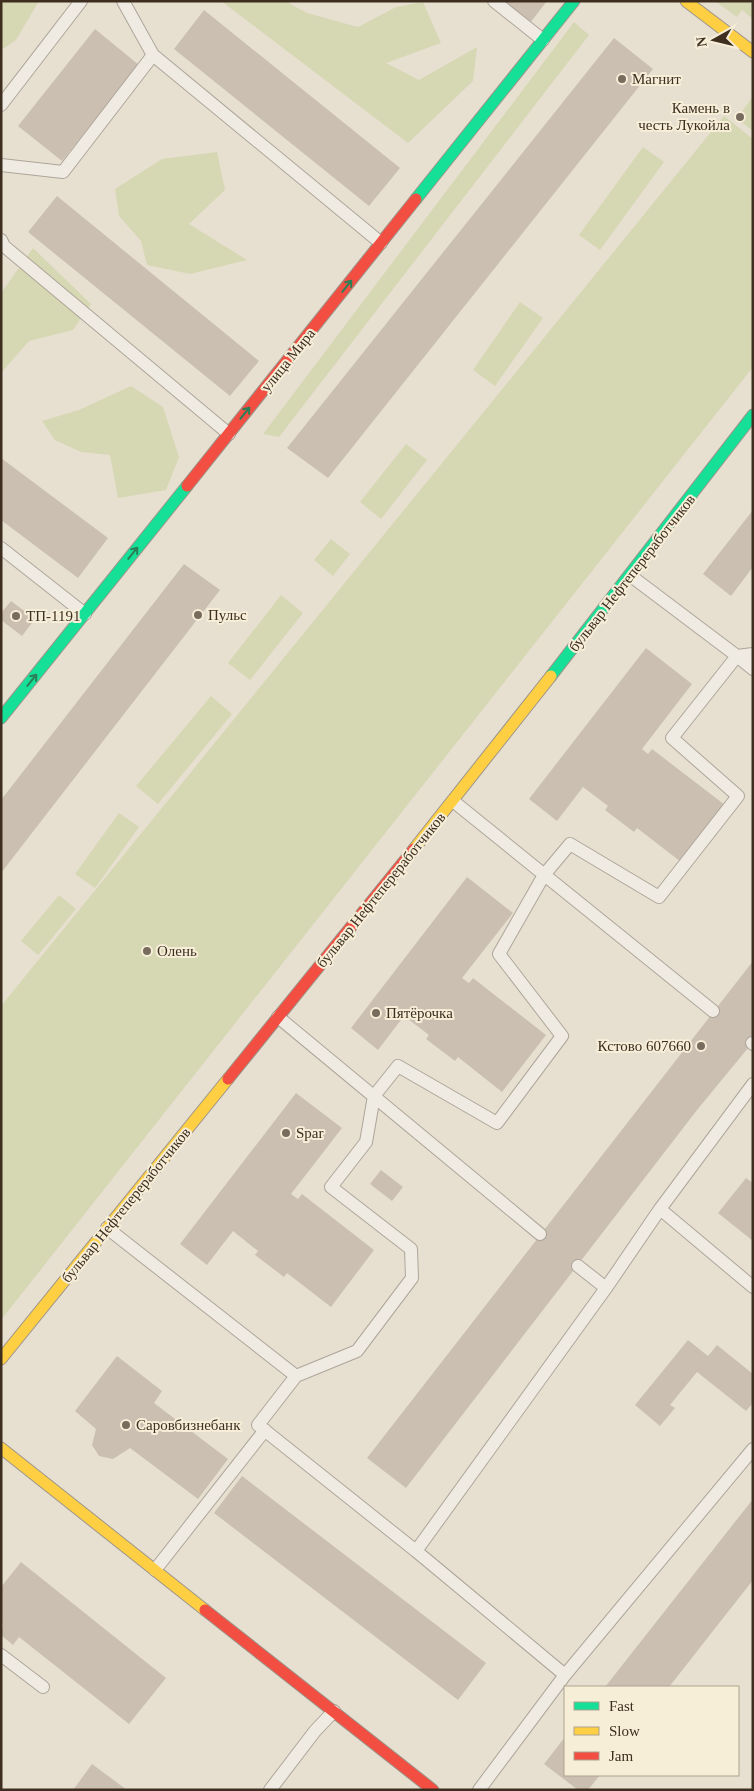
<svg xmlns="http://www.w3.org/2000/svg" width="754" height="1791" font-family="'Times New Roman',serif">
	<rect width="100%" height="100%" fill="#e7e0d1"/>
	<path fill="#d6d7b3" d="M 1,1 L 39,1 L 16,40 L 1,50 Z
		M 221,1 L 285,1 L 307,13 L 358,27 L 396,7 L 423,2 L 441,43 L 386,63 L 419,80 L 477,47 L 473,81 L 408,143 Z
		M 715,1 L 753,1 L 753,19 L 742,10 L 737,17 Z
		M 574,22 L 589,35 L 279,437 L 263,434 Z
		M 753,96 L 753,131 L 737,119 Z
		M 724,116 L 753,139 L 753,367 L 1,1320 L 1,1006 Z
		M 643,147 L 664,162 L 600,250 L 579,235 Z
		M 217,152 L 225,190 L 189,224 L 247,260 L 190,274 L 147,265 L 141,241 L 119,216 L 115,189 L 162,159 Z
		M 33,248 L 91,304 L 73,330 L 29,341 L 1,373 L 1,293 Z
		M 520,302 L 543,318 L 495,386 L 473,370 Z
		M 131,386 L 163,407 L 179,457 L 166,490 L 118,498 L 110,455 L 81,452 L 55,440 L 42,421 L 79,410 Z
		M 406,444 L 427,460 L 381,519 L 360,502 Z
		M 331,539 L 350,554 L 333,576 L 314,560 Z
		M 281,595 L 303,613 L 250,680 L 228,663 Z
		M 211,696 L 232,714 L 158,804 L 136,786 Z
		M 119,813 L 139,827 L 95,888 L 75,874 Z
		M 59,895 L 76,909 L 38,955 L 21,941 Z"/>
	<path fill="#cbbfb2" d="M 503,1 L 547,1 L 530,23 Z
		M 204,10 L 400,168 L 369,206 L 174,49 Z
		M 95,29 L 139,65 L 62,161 L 18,126 Z
		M 614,38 L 653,69 L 328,478 L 287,448 Z
		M 57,196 L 259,361 L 230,396 L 28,232 Z
		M 1,458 L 108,538 L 78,578 L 1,520 Z
		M 753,510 L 753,567 L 731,596 L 703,574 Z
		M 184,564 L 220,590 L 1,873 L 1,800 Z
		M 11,601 L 35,619 L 22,636 L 1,620 L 1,613 Z
		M 646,648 L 692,684 L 642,749 L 648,754 L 652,749 L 725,805 L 681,862 L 637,828 L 634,832 L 605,810 L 608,806 L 583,787 L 557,821 L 529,799 Z
		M 467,877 L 513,913 L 462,978 L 469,983 L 473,978 L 546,1035 L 502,1092 L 458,1057 L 455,1061 L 426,1039 L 429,1035 L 404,1016 L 378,1050 L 351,1028 Z
		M 753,961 L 753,1042 L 697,1110 L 406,1488 L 367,1458 Z
		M 296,1093 L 342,1128 L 291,1194 L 298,1199 L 302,1194 L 374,1250 L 331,1307 L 287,1273 L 284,1277 L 255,1255 L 258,1251 L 233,1231 L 207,1265 L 180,1244 Z
		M 381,1170 L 403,1187 L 392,1201 L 370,1184 Z
		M 746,1178 L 753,1183 L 753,1241 L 718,1213 Z
		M 688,1340 L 708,1356 L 717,1345 L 753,1374 L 753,1403 L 746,1411 L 697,1372 L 670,1405 L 675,1408 L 660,1426 L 635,1405 Z
		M 117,1356 L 162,1391 L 154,1403 L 228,1459 L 198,1499 L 130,1448 L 113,1459 L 99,1456 L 92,1445 L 96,1429 L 75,1411 Z
		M 242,1476 L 486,1663 L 458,1700 L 214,1513 Z
		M 753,1499 L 753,1580 L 669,1687 L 605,1687 Z
		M 21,1562 L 166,1678 L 129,1724 L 19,1637 L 13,1645 L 1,1635 L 3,1624 L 1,1622 L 1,1587 Z
		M 565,1737 L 565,1775 L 600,1775 L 588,1790 L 578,1790 L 544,1764 Z
		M 92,1764 L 127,1790 L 73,1790 Z"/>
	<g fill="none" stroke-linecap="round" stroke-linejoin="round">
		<g stroke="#ada599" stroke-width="14">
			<path id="lane" d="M 123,1 L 153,55 L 381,243
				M 494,1 L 543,40
				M 1,105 L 81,1
				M 1,165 L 63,172 L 153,55
				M 1,240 L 4,246 L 229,434
				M 1,548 L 85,614
				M 631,576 L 737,656 L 753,654
				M 453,801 L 713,1011
				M 278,1017 L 540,1234
				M 752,1043 L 753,1044
				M 660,1209 L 753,1287
				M 107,1228 L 296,1376
				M 578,1266 L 606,1288 L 660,1209 L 753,1084
				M 416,1551 L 258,1425 L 296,1376 L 357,1351 L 412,1278 L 411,1249 L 331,1187 L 366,1142 L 374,1096 L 398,1066 L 497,1123 L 562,1036 L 499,954 L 544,875 L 570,844 L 659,897 L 738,796 L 672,738 L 737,656 L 753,669
				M 155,1570 L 265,1430
				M 1,1655 L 43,1687
				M 565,1675 L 416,1551 L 606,1288
				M 270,1790 L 315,1731 L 334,1711
				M 479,1790 L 565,1675 L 753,1449"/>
		</g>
		<g stroke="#9c958a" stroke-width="13">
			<path id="fast" d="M 416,199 L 574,1
				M 551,676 L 753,415
				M 1,718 L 187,486"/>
		</g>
		<g stroke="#9c958a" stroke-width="13">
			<path id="slow" d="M 686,1 L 753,52
				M 414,849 L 551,676
				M 1,1359 L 228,1079
				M 1,1448 L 205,1610"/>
		</g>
		<g stroke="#9c958a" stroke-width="13">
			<path id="jam" d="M 187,486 L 416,199
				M 228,1079 L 414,849
				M 205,1610 L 433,1790"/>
		</g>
		<use href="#lane" stroke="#efebe3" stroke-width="12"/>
		<use href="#fast" stroke="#16e098" stroke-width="11"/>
		<use href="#slow" stroke="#ffcf43" stroke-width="11"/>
		<use href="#jam" stroke="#f24e42" stroke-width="11"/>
	</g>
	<defs><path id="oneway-shaft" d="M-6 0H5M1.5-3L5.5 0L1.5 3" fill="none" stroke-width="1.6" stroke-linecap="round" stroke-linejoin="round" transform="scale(1.25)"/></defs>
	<g stroke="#2b7e56">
		<use href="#oneway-shaft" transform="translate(347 286) rotate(-51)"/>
		<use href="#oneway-shaft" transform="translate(245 413) rotate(-51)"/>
		<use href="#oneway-shaft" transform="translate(133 553) rotate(-51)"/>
		<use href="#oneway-shaft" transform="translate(32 680) rotate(-51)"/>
	</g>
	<g fill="#786c5e" stroke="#f7eed8" stroke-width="2">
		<circle cx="622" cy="79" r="5"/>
		<circle cx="740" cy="117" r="5"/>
		<circle cx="198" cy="615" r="5"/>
		<circle cx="16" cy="616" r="5"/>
		<circle cx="147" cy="951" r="5"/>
		<circle cx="376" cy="1013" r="5"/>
		<circle cx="701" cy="1046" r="5"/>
		<circle cx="286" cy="1133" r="5"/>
		<circle cx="126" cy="1425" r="5"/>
	</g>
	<g text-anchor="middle" stroke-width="4" stroke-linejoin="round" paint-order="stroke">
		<g font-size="15" fill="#3d2e20" stroke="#f7eed8" text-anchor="start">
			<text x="632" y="84">Магнит</text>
			<text x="730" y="113" text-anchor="end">Камень в<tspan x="730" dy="17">честь Лукойла</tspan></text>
			<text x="208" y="620">Пульс</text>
			<text x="26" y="621">ТП-1191</text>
			<text x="157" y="956">Олень</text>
			<text x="386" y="1018">Пятёрочка</text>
			<text x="691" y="1051" text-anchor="end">Кстово 607660</text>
			<text x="296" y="1138">Spar</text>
			<text x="136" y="1430">Саровбизнебанк</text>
		</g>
		<g font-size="15" fill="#3d2e20" stroke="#f7eed8">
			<text transform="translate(288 360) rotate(-51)" y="5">улица Мира</text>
			<text transform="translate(632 573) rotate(-52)" y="5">бульвар Нефтепереработчиков</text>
			<text transform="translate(381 890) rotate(-51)" y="5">бульвар Нефтепереработчиков</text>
			<text transform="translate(126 1205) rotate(-51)" y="5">бульвар Нефтепереработчиков</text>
		</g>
	</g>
	<rect width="754" height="1791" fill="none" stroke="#3d2e20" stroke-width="5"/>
	<rect x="564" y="1686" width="175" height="90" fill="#f7eed8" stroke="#ada18e"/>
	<rect x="574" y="1702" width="25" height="8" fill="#16e098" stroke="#ada18e"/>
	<text x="609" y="1711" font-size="15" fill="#3d2e20">Fast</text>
	<rect x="574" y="1727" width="25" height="8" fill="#ffcf43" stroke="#ada18e"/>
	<text x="609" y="1736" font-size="15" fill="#3d2e20">Slow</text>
	<rect x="574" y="1752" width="25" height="8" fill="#f24e42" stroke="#ada18e"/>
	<text x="609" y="1761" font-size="15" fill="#3d2e20">Jam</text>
	<g transform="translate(714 40) rotate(262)" stroke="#f7eed8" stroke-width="4" paint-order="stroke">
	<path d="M0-4L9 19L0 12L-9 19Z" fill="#3d2e20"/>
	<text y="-8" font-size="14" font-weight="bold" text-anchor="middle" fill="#3d2e20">N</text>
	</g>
</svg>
